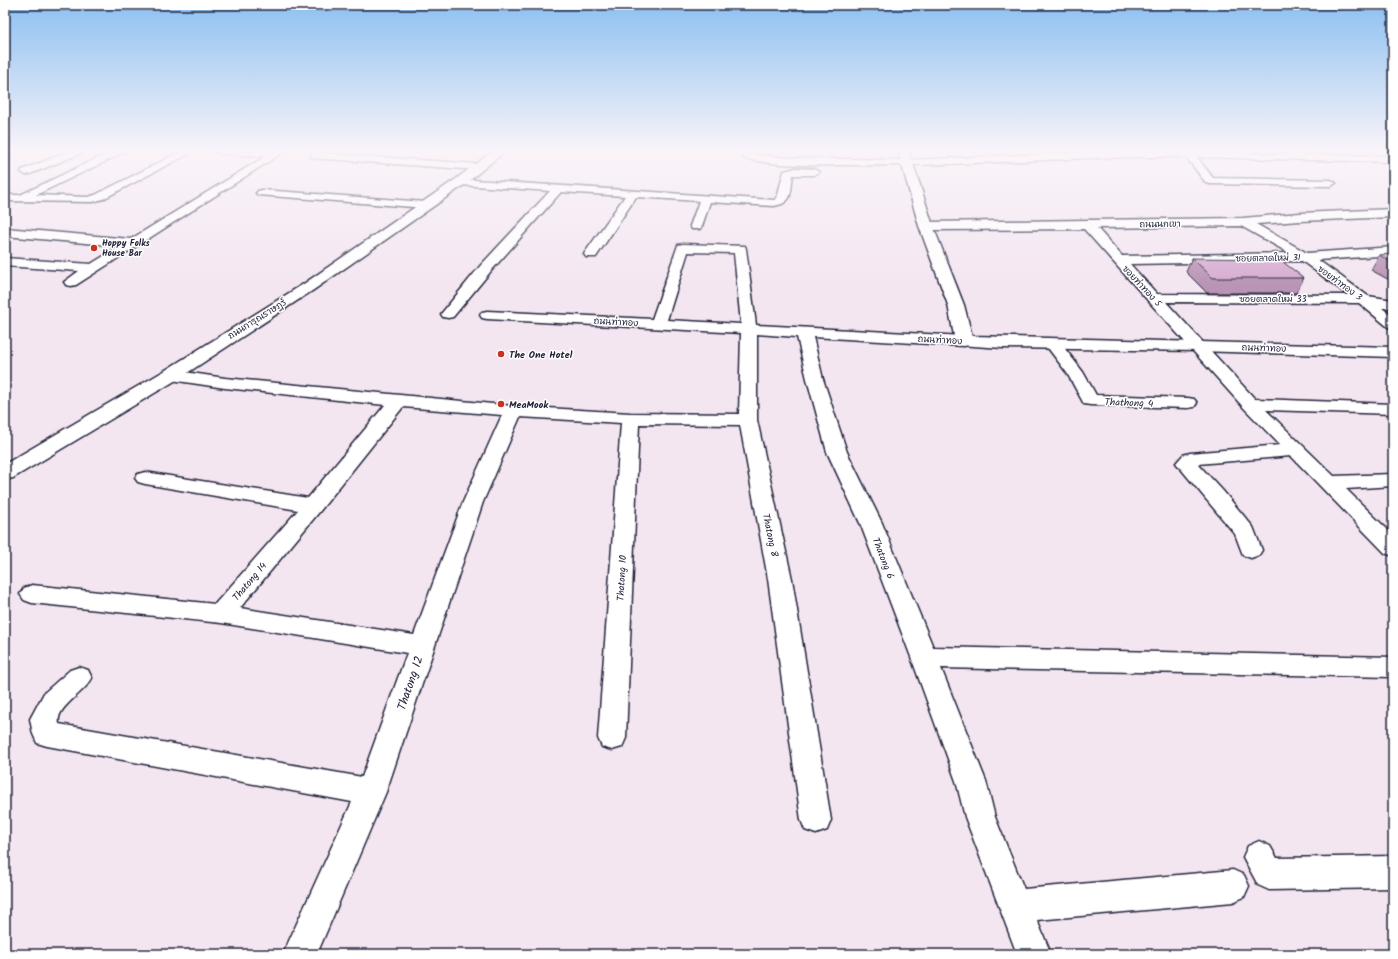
<svg xmlns="http://www.w3.org/2000/svg" width="1398" height="959" font-family="Kalam,'Playpen Sans Thai',sans-serif">
	<rect width="100%" height="100%" fill="#f3e6f1"/>
	<filter id="ink" filterUnits="userSpaceOnUse"><feTurbulence type="fractalNoise" baseFrequency=".025" numOctaves="2"/><feDisplacementMap in="SourceGraphic" scale="8" xChannelSelector="R" yChannelSelector="G"/><feConvolveMatrix kernelMatrix="1 2 1 2 8 2 1 2 1" color-interpolation-filters="sRGB"/></filter>
	<g filter="url(#ink)">
		<g fill="none" stroke-linecap="round" stroke-linejoin="round">
			<g stroke="#22223b" stroke-width="3">
				<path id="minor" d="M 70,151 L 83,151 L 82,153 L 30,174 L 26,175 L 21,172 L 22,170 Z
					M 112,151 L 124,151 L 123,153 L 36,195 L 88,197 L 95,195 L 182,151 L 194,151 L 103,199 L 93,202 L 5,201 L 5,195 L 20,195 Z
					M 215,151 L 285,151 L 76,285 L 71,286 L 66,285 L 64,282 L 79,271 L 5,266 L 5,258 L 91,264 L 120,246 L 5,236 L 5,228 L 131,239 L 266,156 L 220,154 Z
					M 744,151 L 754,151 L 753,154 L 791,158 L 906,160 L 1121,151 L 1393,156 L 1393,162 L 1197,157 L 1213,178 L 1331,180 L 1336,183 L 1331,186 L 1210,184 L 1206,183 L 1186,157 C 1076,155 966,167 855,165 C 819,165 779,167 743,158 L 742,156 Z
					M 316,153 L 478,164 L 483,167 L 478,170 L 312,158 L 311,156 L 312,154 Z
					M 796,168 L 814,169 L 819,172 L 814,175 L 793,175 C 790,192 794,203 774,206 L 710,202 L 702,226 L 700,229 L 692,229 L 690,226 L 699,201 L 636,197 L 596,257 L 586,257 L 584,254 L 625,196 L 561,192 L 491,271 L 453,317 L 448,318 L 443,317 L 441,314 L 481,265 L 550,191 L 460,185 L 456,184 L 455,182 L 456,180 L 460,179 L 774,200 L 777,198 L 784,171 Z
					M 262,190 L 426,202 L 430,203 L 432,205 L 430,207 L 426,208 L 258,195 L 256,193 L 258,191 Z
					M 1393,209 L 1393,217 L 1300,221 L 1256,224 L 1307,253 L 1393,247 L 1393,255 L 1318,260 L 1368,296 L 1393,300 L 1393,308 L 1382,308 L 1393,316 L 1393,329 L 1388,327 L 1359,303 L 1166,302 L 1255,399 L 1393,404 L 1393,414 L 1266,410 L 1334,476 L 1393,474 L 1393,486 L 1346,489 L 1393,535 L 1393,556 L 1385,553 L 1291,456 L 1198,464 L 1223,491 L 1253,527 L 1262,550 L 1259,555 L 1251,558 L 1243,555 L 1235,534 L 1176,463 L 1183,455 L 1190,453 L 1280,445 L 1244,408 L 1084,229 L 926,230 L 922,229 L 920,226 L 922,223 L 926,222 L 1243,218 L 1300,213 ZM 1241,226 L 1289,253 L 1122,256 L 1097,228 ZM 1302,261 L 1348,295 L 1157,294 L 1130,264 Z
					M 683,244 L 745,246 L 746,249 L 756,325 L 964,336 L 970,338 L 972,341 L 970,344 L 964,346 L 813,337 L 823,379 L 847,452 L 882,523 L 933,647 L 1393,657 L 1393,677 L 941,668 L 986,781 L 995,817 L 1024,889 L 1233,870 L 1244,875 L 1249,886 L 1244,897 L 1233,902 L 1037,920 L 1051,954 L 1017,954 L 965,817 L 956,781 L 911,657 L 860,523 L 827,452 L 807,379 L 797,337 L 757,334 L 757,420 L 792,579 L 831,820 L 827,830 L 816,834 L 805,830 L 801,820 L 768,579 L 740,425 L 639,424 L 626,738 L 622,747 L 612,750 L 602,747 L 598,738 L 621,423 L 520,417 L 483,502 L 386,792 L 317,954 L 283,954 L 352,802 L 47,746 L 37,743 L 33,734 L 30,719 L 44,693 L 70,670 L 79,667 L 88,670 L 92,678 C 85,693 55,707 59,724 L 362,777 L 407,653 L 221,623 L 32,603 L 24,600 L 20,594 L 24,588 L 32,585 L 215,604 L 298,510 L 145,484 L 138,482 L 135,478 L 138,474 L 145,472 L 308,498 L 385,405 L 225,388 L 171,380 L 165,379 L 163,375 L 165,371 L 171,370 L 225,378 L 513,406 L 630,413 L 739,414 L 741,333 L 487,319 L 482,318 L 480,315 L 482,312 L 487,311 L 652,319 L 677,248 L 678,245 ZM 688,252 L 734,253 L 741,324 L 667,320 ZM 403,407 L 502,415 L 463,502 L 414,635 L 240,608 L 320,511 Z
					M 1053,339 L 1059,341 L 1083,372 L 1096,395 L 1188,398 L 1194,399 L 1197,403 L 1194,407 L 1188,408 L 1090,405 L 1084,404 L 1067,373 L 1045,344 L 1047,341 Z
					M 1259,841 L 1270,846 L 1277,858 L 1393,856 L 1393,888 L 1269,890 L 1258,885 L 1243,857 L 1248,846 Z"/>
			</g>
			<g stroke="#22223b" stroke-width="3">
				<path id="tertiary" d="M 493,151 L 505,151 L 464,185 L 315,289 L 178,379 L 13,478 L 5,480 L 5,464 L 164,371 L 305,283 L 456,179 Z
					M 898,151 L 909,151 L 933,226 L 964,305 L 972,336 L 1393,347 L 1393,357 L 1197,351 L 1003,348 L 958,345 L 955,341 L 948,305 L 919,226 Z"/>
			</g>
			<use href="#minor" fill="#fff" fill-rule="evenodd"/>
			<use href="#tertiary" fill="#fff" fill-rule="evenodd"/>
		</g>
		<path fill="#b994b4" stroke="#22223b" d="M 1393,254 L 1393,282 L 1371,270 L 1379,255 Z
			M 1192,258 L 1304,278 L 1296,293 L 1207,293 L 1186,272 Z"/>
		<path fill="#d7acd1" stroke="#22223b" d="M 1393,254 L 1393,263 L 1379,255 Z
			M 1192,258 L 1279,259 L 1304,278 L 1213,278 Z"/>
	</g>
	<linearGradient id="sky" x2="0" y2="1"><stop stop-color="#8dc0f1"/><stop offset="0.53" stop-color="#faf4f9"/><stop offset="1" stop-color="#faf4f9" stop-opacity="0"/></linearGradient>
	<rect width="1398" height="285" fill="url(#sky)"/>
	<g fill="#c8321e" stroke="#fff" stroke-width="1.5">
		<circle cx="94" cy="248" r="4"/>
		<circle cx="501" cy="354" r="4"/>
		<circle cx="501" cy="404" r="4"/>
	</g>
	<g text-anchor="middle" stroke-width="3" stroke-linejoin="round" paint-order="stroke">
		<g font-size="9" fill="#22223b" stroke="#fff">
			<text transform="translate(1160 224) rotate(-1)" y="3">ถนนนกเขา</text>
			<text transform="translate(1268 258) rotate(-1)" y="3">ซอยตลาดใหม่ 31</text>
			<text transform="translate(1340 283) rotate(36)" y="3">ซอยท่าทอง 3</text>
			<text transform="translate(1142 286) rotate(47)" y="3">ซอยท่าทอง 5</text>
			<text x="1273" y="302">ซอยตลาดใหม่ 33</text>
			<text transform="translate(257 319) rotate(-32)" y="3">ถนนการุณราษฏร์</text>
			<text transform="translate(616 322) rotate(3)" y="3">ถนนท่าทอง</text>
			<text transform="translate(940 340) rotate(3)" y="3">ถนนท่าทอง</text>
			<text transform="translate(1264 348) rotate(2)" y="3">ถนนท่าทอง</text>
		</g>
		<g font-size="9" font-weight="bold" fill="#22223b" stroke="#fff" text-anchor="start">
			<text x="102" y="246">Hoppy Folks<tspan x="102" dy="10">House Bar</tspan></text>
		</g>
		<g font-size="10" font-weight="bold" fill="#22223b" stroke="#fff" text-anchor="start">
			<text x="509" y="358">The One Hotel</text>
			<text x="509" y="408">MeaMook</text>
		</g>
		<g font-size="10" fill="#22223b" stroke="#fff">
			<text transform="translate(1129 402) rotate(2)" y="4">Thathong 4</text>
			<text transform="translate(771 535) rotate(78)" y="4">Thatong 8</text>
			<text transform="translate(884 558) rotate(68)" y="4">Thatong 6</text>
			<text transform="translate(621 578) rotate(-87)" y="4">Thatong 10</text>
			<text transform="translate(249 581) rotate(-50)" y="4">Thatong 14</text>
		</g>
		<g font-size="12" fill="#22223b" stroke="#fff">
			<text transform="translate(410 683) rotate(-71)" y="4">Thatong 12</text>
		</g>
	</g>
	<rect width="1398" height="959" fill="none" stroke="#fff" stroke-width="20"/>
	<rect x="10" y="10" width="1378" height="939" fill="none" stroke="#22223b" stroke-width="1.5" filter="url(#ink)"/>
</svg>
